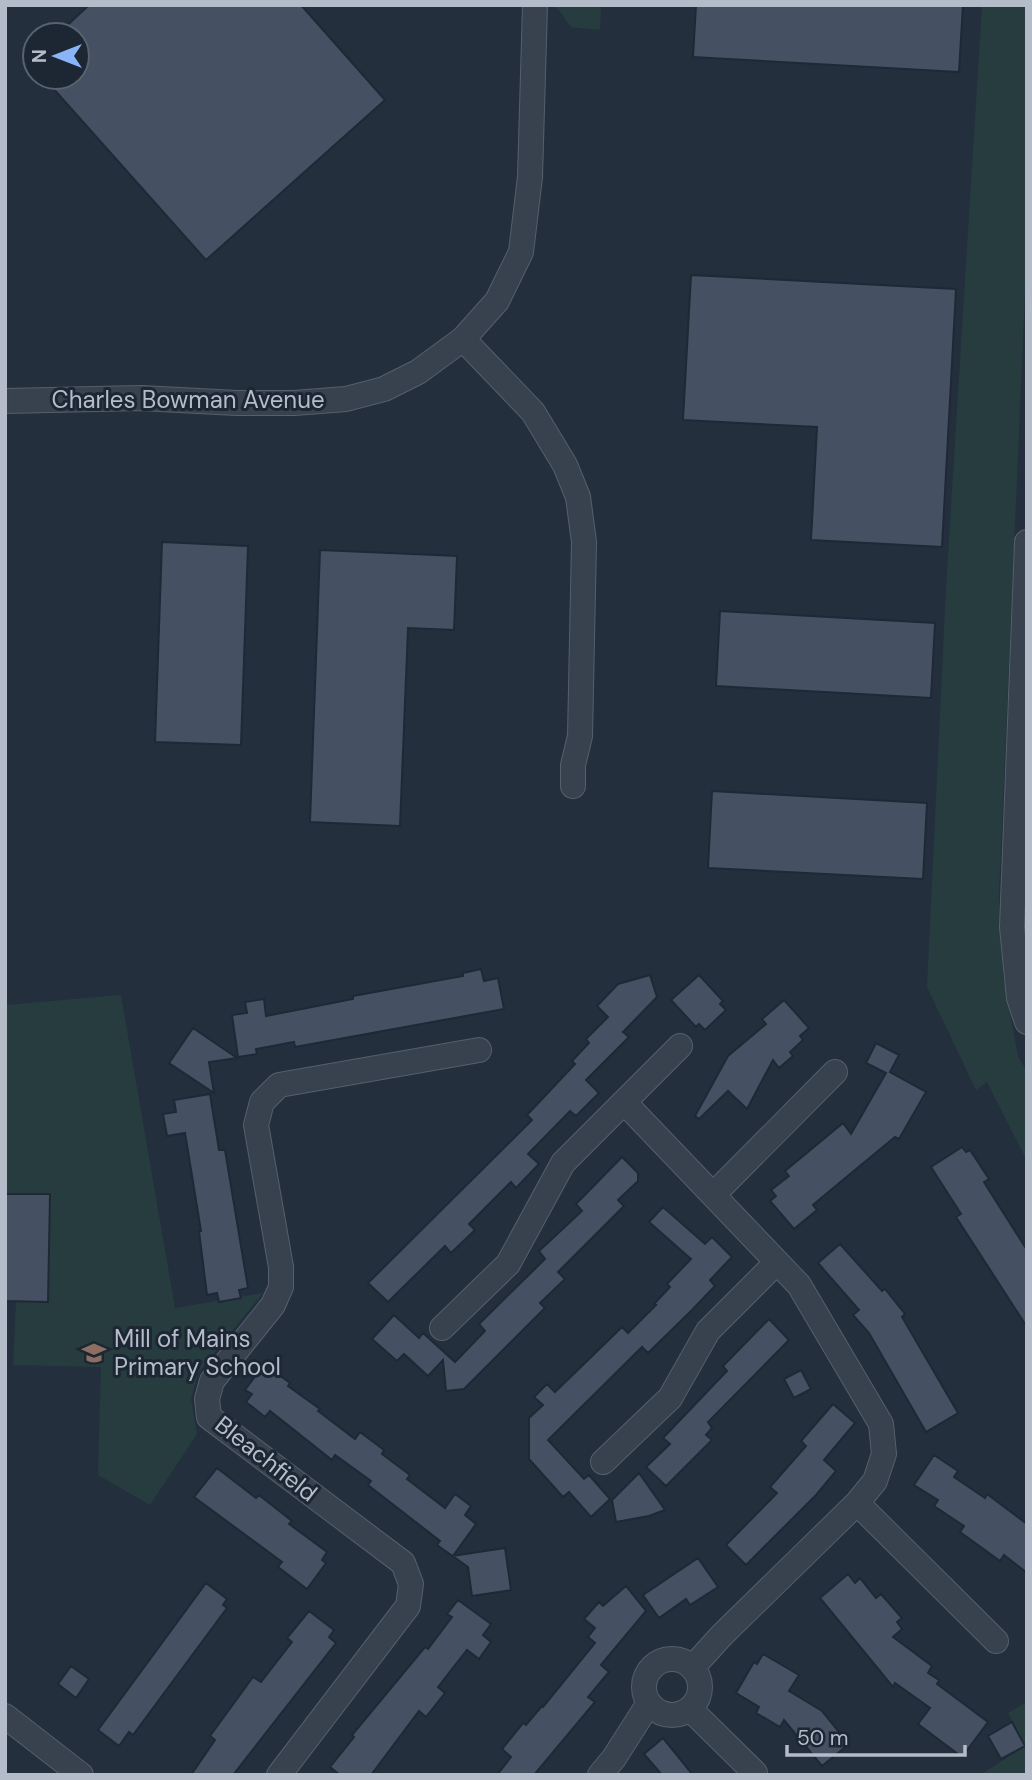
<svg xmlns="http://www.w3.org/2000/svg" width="1032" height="1780" font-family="'DM Sans',sans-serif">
	<rect width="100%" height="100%" fill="#242f3e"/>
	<path fill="#263c3f" d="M 555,5 L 601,5 L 600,30 L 571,27 Z
		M 982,5 L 1027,5 L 1027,247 L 999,896 L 1003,975 L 1018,1056 L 1027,1073 L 1027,1161 L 987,1082 L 976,1090 L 927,987 L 946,588 Z
		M 121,995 L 175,1308 L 263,1293 L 198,1373 L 191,1399 L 197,1434 L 150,1505 L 98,1475 L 101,1367 L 13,1365 L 16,1301 L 48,1301 L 50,1195 L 5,1194 L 5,1005 Z
		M 1027,1702 L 1027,1775 L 980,1775 L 1025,1746 L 1008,1713 Z"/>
	<path fill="#455162" stroke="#1f2835" stroke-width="2" d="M 89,5 L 301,5 L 385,100 L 206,260 L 43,77 L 77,77 L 77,35 L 57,35 Z
		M 696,5 L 963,5 L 959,72 L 693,57 Z
		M 691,275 L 956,289 L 942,547 L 811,540 L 817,427 L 683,420 Z
		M 162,542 L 248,546 L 241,745 L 155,742 Z
		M 320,550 L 457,556 L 454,630 L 408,628 L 400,826 L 310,822 Z
		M 720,611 L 935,623 L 931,698 L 716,686 Z
		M 712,791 L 927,803 L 923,879 L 708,868 Z
		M 481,969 L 484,981 L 498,978 L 504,1009 L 295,1047 L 294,1042 L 256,1049 L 257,1054 L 238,1057 L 232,1015 L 247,1013 L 245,1002 L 264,999 L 266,1016 L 353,999 L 353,996 L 463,976 L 463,973 Z
		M 650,975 L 657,997 L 623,1032 L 629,1037 L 586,1080 L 599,1093 L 576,1116 L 570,1111 L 528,1154 L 539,1164 L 516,1188 L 511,1182 L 469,1224 L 475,1230 L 451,1253 L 445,1246 L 388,1302 L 368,1283 L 532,1120 L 527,1115 L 575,1064 L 572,1061 L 589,1043 L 586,1039 L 608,1017 L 597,1006 L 618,984 Z
		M 699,975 L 723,1001 L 720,1004 L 726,1010 L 705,1030 L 699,1024 L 696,1027 L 671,1000 Z
		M 784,1000 L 809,1028 L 800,1036 L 803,1040 L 790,1052 L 793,1056 L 779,1068 L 773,1060 L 747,1109 L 728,1091 L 699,1119 L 695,1116 L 728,1056 L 766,1024 L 762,1019 Z
		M 193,1028 L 237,1058 L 209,1062 L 214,1093 L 169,1063 Z
		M 876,1043 L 899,1055 L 890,1072 L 926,1092 L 899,1139 L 895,1137 L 832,1189 L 813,1205 L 817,1210 L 794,1229 L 770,1201 L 776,1196 L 771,1190 L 789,1176 L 785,1171 L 843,1123 L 851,1134 L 886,1073 L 866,1063 Z
		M 210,1094 L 219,1150 L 225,1150 L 248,1288 L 239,1290 L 241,1298 L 219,1302 L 217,1293 L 207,1295 L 199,1231 L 201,1231 L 185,1133 L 167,1136 L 163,1114 L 176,1112 L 174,1100 Z
		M 962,1147 L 966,1152 L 970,1150 L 989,1179 L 984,1182 L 987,1187 L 1027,1250 L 1027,1327 L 956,1217 L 961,1214 L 931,1167 Z
		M 622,1157 L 638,1173 L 638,1181 L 618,1200 L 624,1206 L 558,1272 L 565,1279 L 540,1303 L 545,1308 L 464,1389 L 446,1391 L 443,1360 L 428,1376 L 404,1354 L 397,1361 L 372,1339 L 394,1315 L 419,1338 L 423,1333 L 455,1362 L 485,1331 L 479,1324 L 545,1259 L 539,1251 L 582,1211 L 576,1204 Z
		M 5,1194 L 50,1194 L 48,1302 L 5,1301 Z
		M 663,1207 L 705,1244 L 712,1237 L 732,1257 L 710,1280 L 715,1286 L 692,1310 L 648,1353 L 642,1347 L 548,1440 L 584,1479 L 589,1475 L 610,1499 L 591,1517 L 569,1492 L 563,1497 L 529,1459 L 529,1418 L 543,1405 L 534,1397 L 547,1384 L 555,1392 L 622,1327 L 628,1333 L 656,1305 L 654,1304 L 670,1287 L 667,1284 L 691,1259 L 649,1222 Z
		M 840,1244 L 882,1291 L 885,1289 L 905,1314 L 902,1317 L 958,1413 L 926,1432 L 869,1333 L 853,1315 L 859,1310 L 818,1263 Z
		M 769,1319 L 789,1340 L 708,1422 L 712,1428 L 706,1435 L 712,1440 L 666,1486 L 646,1467 L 670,1444 L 663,1438 L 727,1371 L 723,1366 Z
		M 271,1369 L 290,1383 L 288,1386 L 320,1409 L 318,1411 L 355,1439 L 360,1432 L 384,1450 L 382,1454 L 410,1475 L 407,1479 L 445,1508 L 455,1494 L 471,1506 L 465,1515 L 476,1524 L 453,1556 L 505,1548 L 511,1590 L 472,1596 L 468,1567 L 437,1545 L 440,1541 L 368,1485 L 371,1481 L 335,1455 L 332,1460 L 270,1411 L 265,1417 L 246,1402 L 252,1394 L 245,1390 L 259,1371 L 265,1376 Z
		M 801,1370 L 811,1389 L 794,1398 L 784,1379 Z
		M 833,1404 L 855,1423 L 824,1460 L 836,1471 L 816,1495 L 746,1565 L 726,1545 L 777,1493 L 770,1487 L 806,1446 L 801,1441 Z
		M 934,1455 L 958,1471 L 954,1477 L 985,1498 L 987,1494 L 1027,1524 L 1027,1573 L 1004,1555 L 1000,1561 L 960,1532 L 964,1526 L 934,1506 L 938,1500 L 914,1485 Z
		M 217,1468 L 256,1498 L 259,1495 L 292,1521 L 289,1524 L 327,1552 L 322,1560 L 326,1563 L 307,1589 L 278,1567 L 282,1562 L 194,1497 Z
		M 639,1473 L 665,1510 L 649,1516 L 616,1522 L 612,1500 Z
		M 698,1558 L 718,1587 L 690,1605 L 686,1599 L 659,1618 L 643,1595 Z
		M 848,1574 L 855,1583 L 860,1578 L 876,1598 L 881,1594 L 902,1618 L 897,1622 L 902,1629 L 893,1637 L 932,1666 L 928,1673 L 939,1680 L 937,1684 L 988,1722 L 962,1757 L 918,1724 L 930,1708 L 895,1683 L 893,1687 L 820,1598 Z
		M 206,1583 L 227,1599 L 223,1605 L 227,1608 L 133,1735 L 129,1732 L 119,1746 L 98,1730 Z
		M 626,1586 L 646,1611 L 601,1665 L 609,1672 L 588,1697 L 595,1702 L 534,1775 L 497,1775 L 511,1757 L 502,1749 L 523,1723 L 526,1725 L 542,1706 L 543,1707 L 595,1643 L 588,1637 L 595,1628 L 584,1619 L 599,1602 L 603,1606 Z
		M 458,1600 L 491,1624 L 483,1635 L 491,1642 L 479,1659 L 467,1650 L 438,1687 L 445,1693 L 426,1717 L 419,1711 L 371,1775 L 340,1775 L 330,1767 L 354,1737 L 352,1735 L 425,1647 L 428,1649 L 452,1617 L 447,1614 Z
		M 309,1611 L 334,1630 L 329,1637 L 336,1643 L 233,1775 L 191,1775 L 215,1740 L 210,1736 L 253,1677 L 261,1682 L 292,1642 L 287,1638 Z
		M 763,1654 L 799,1675 L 789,1691 L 822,1711 L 849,1744 L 822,1766 L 784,1720 L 780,1727 L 756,1713 L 759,1707 L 736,1693 L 754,1662 L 757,1664 Z
		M 71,1666 L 89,1679 L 76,1698 L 58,1684 Z
		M 1012,1722 L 1025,1746 L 1001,1759 L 988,1736 Z
		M 663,1738 L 693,1775 L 662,1775 L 644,1754 Z"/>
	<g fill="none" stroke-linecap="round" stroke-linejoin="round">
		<g stroke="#565f6c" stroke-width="26">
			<path id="minor" d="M 463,339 L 533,412 L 565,465 L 578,497 L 584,542 L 580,736 L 573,765 L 573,786
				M 5,401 L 141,398 L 237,403 L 294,403 L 346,399 L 384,389 L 418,372 L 463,339 L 497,301 L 521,252 L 530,177 L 535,5
				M 1027,542 L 1012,927 L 1019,998 L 1027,1022
				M 624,1102 L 799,1285 L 881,1424 L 884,1454 L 875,1481 L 857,1503 L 722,1635 L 692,1668
				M 713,1195 L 835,1072
				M 442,1328 L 508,1264 L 563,1163 L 680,1046
				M 603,1462 L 670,1398 L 708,1331 L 777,1262
				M 857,1503 L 996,1641
				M644 1687a28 28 0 1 1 56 0a28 28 0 1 1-56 0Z
				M 690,1709 L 755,1773
				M 5,1716 L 81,1775
				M 279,1775 L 408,1606 L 411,1584 L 403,1563 L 209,1417 L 207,1399 L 212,1381 L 273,1305 L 281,1287 L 281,1267 L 256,1125 L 262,1102 L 279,1085 L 479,1050
				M 600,1775 L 614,1758 L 649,1703"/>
		</g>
		<use href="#minor" stroke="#38414e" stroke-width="24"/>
	</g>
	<defs>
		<g id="school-bare" transform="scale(1.89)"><path d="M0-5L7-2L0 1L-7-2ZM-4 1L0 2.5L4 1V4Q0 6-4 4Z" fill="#8d6e63" stroke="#1d2633" stroke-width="2.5" paint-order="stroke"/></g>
	</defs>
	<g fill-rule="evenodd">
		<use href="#school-bare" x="94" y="1353"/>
	</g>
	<g text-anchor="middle" stroke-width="6" stroke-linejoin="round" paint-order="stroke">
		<g font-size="24" fill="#b4bcc9" stroke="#1d2633">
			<text x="188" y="408">Charles Bowman Avenue</text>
			<text transform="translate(266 1459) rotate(38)" y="8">Bleachfield</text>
		</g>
		<g font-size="24" fill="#b4bcc9" stroke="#1d2633" text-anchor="start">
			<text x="114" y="1347">Mill of Mains<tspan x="114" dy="28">Primary School</tspan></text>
		</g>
	</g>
	<rect width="1032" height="1780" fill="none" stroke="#b4bcc9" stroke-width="14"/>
	<g transform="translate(56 56) rotate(270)"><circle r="33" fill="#1d2633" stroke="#59626f" stroke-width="2"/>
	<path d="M0-5L12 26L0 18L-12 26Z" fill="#8ab4f8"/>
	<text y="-10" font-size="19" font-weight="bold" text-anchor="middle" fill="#b4bcc9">N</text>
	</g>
	<path d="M787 1745v10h178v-10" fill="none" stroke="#b4bcc9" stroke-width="3.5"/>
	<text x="797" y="1745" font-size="21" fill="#b4bcc9" stroke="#1d2633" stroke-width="5" paint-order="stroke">50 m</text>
</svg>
